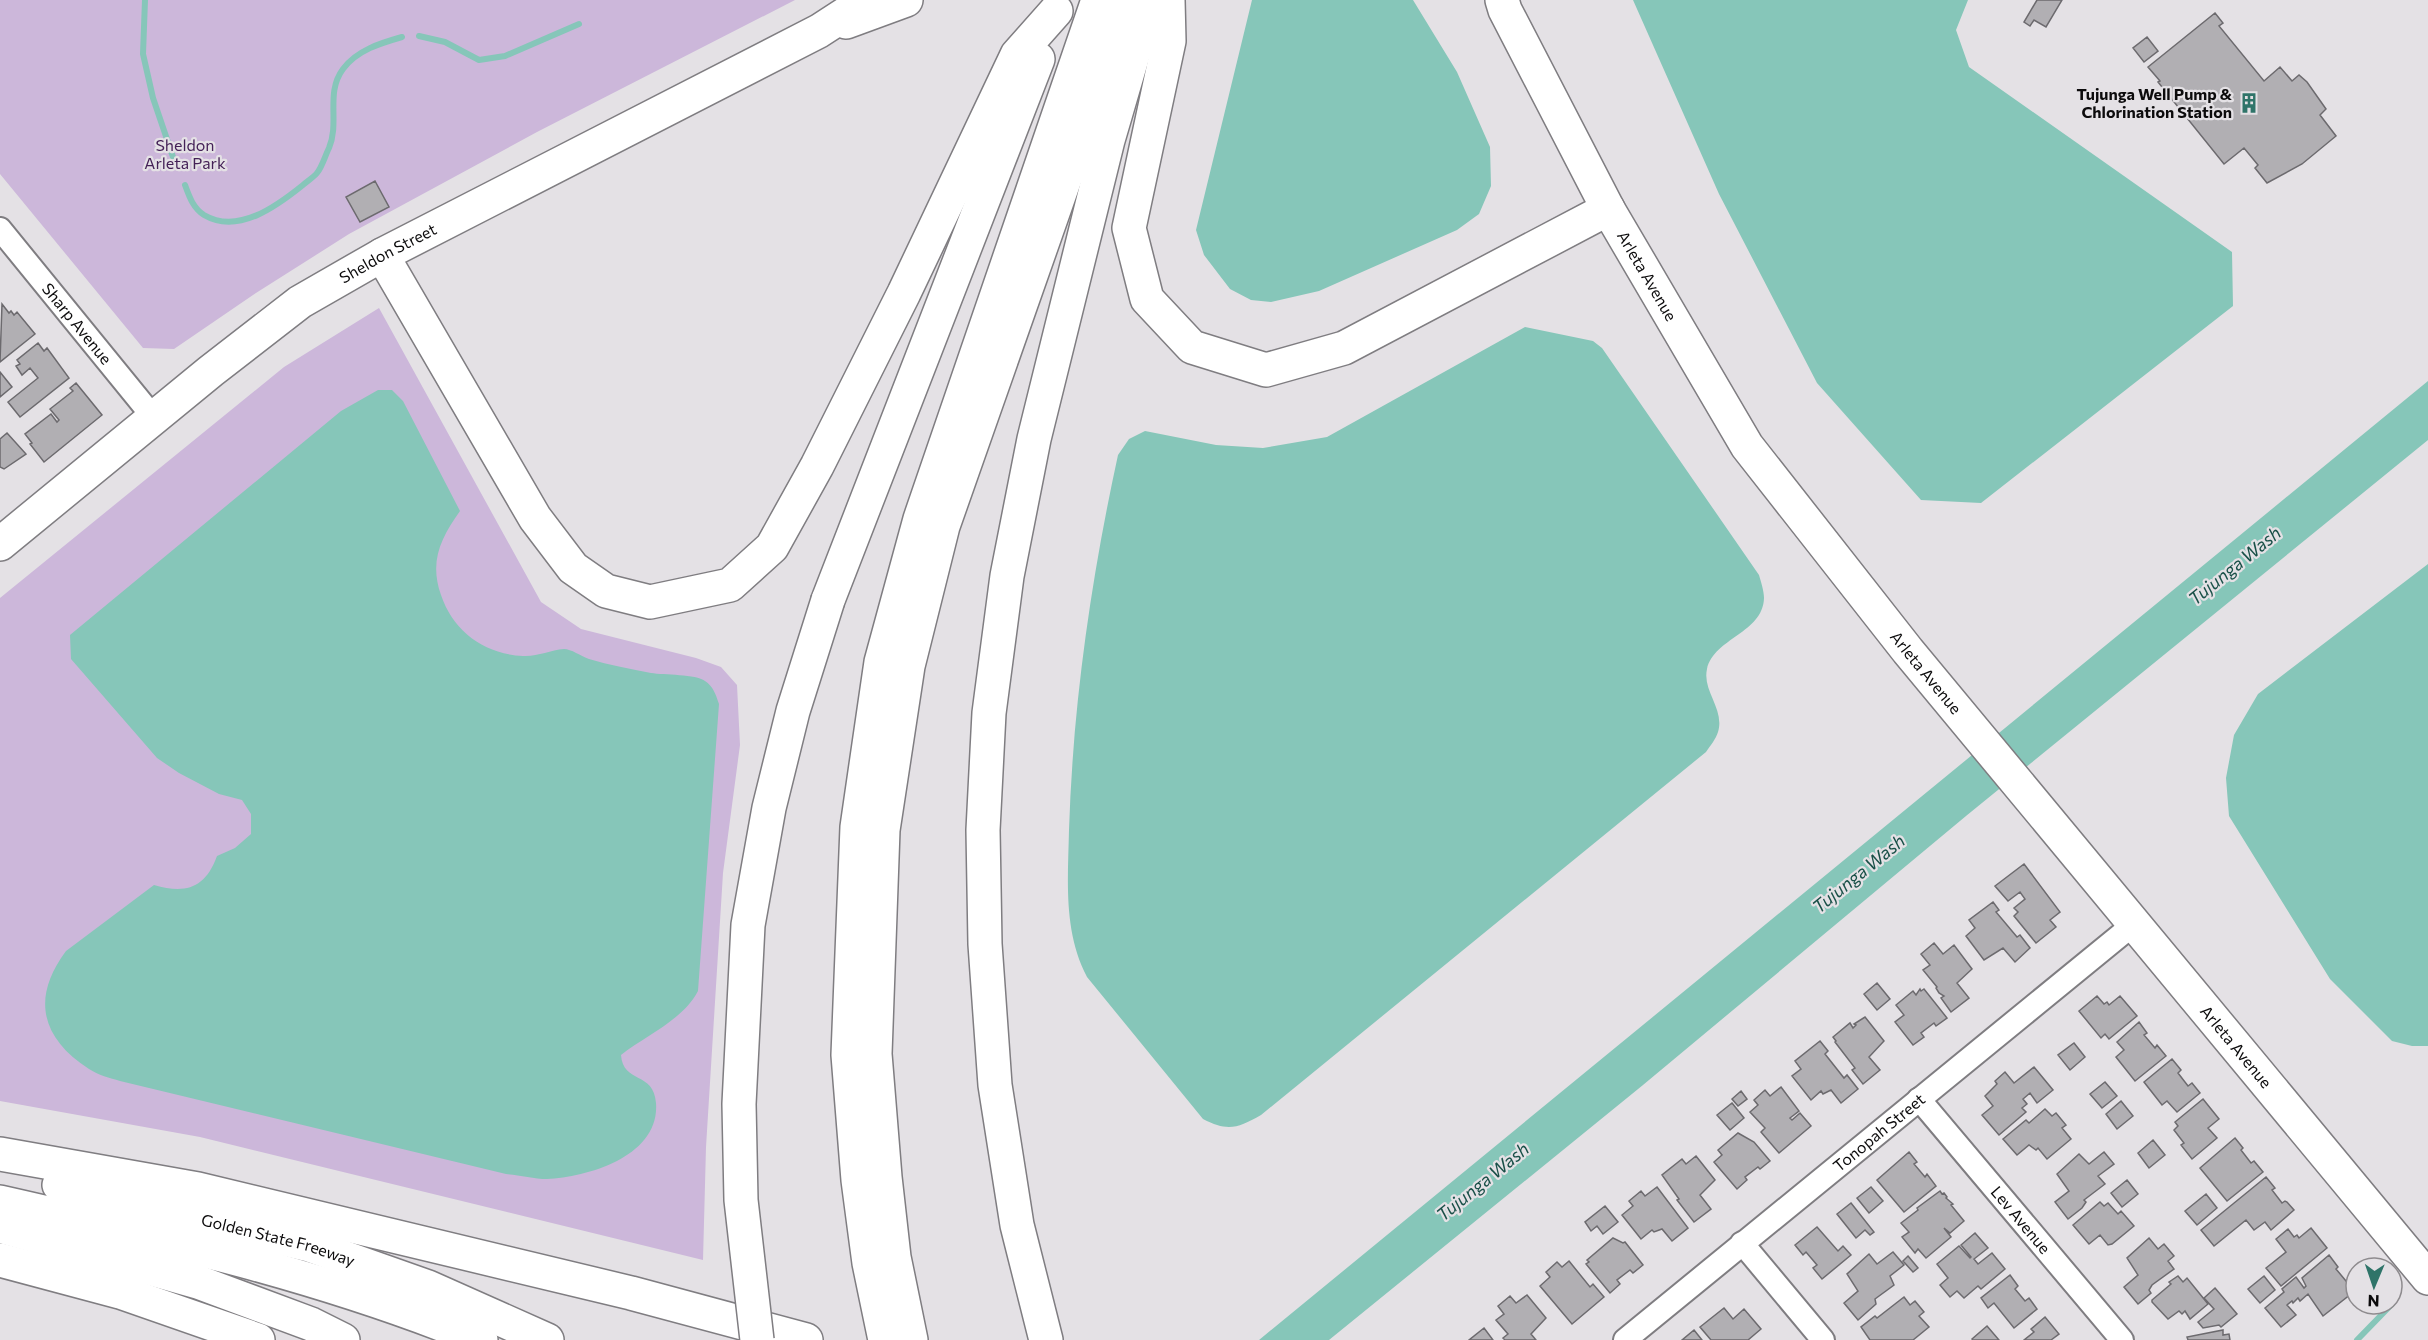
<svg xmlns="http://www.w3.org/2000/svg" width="2428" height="1340" font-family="Commissioner,sans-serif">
	<rect width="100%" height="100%" fill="#e4e1e5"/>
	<path fill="#ccb7da" d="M 0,0 L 795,0 L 537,132 L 349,234 L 253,295 L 174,349 L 143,348 L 0,174 Z
		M 379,308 L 541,602 L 581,629 L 696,658 L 721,667 L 737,685 L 740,745 L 723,873 L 706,1147 L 703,1260 L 200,1137 L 0,1101 L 0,598 L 284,367 Z"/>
	<path fill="#86c6b9" d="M 1252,0 L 1413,0 L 1457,72 L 1490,147 L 1491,186 L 1479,214 L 1457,230 L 1319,291 L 1271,302 L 1251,300 L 1230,289 L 1204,255 L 1196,230 Z
		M 1633,0 L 1968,0 L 1956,30 L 1969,67 L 2232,252 L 2233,306 L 1981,503 L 1921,500 L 1817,383 L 1719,194 Z
		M 1525,327 L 1593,341 L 1602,348 L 1759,575 C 1761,582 1764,591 1764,598 C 1763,633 1714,638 1707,669 C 1702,691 1725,709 1718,732 C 1716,739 1710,746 1706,752 L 1261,1115 C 1238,1128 1228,1132 1203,1119 L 1087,977 C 1063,931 1068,880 1069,830 C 1073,704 1091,579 1118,455 L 1129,439 L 1145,431 L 1216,445 L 1263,448 L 1327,437 Z
		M 2428,381 L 2428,440 L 1966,816 L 1643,1085 L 1329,1340 L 1259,1340 Z
		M 378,390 L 392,390 L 403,401 L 460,511 C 441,538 429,561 441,595 C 453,631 484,654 523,656 C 537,657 550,650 564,649 C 571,649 581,656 589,659 C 609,665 631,669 651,673 C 664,675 696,674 705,681 C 713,686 716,695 719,704 L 698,991 C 682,1021 646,1035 621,1055 C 623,1084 654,1071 656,1103 C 660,1156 588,1177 547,1179 C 534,1179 519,1175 506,1174 L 120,1081 C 110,1078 98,1075 89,1069 C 41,1038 31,998 66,951 L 154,885 C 185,894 205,889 217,856 L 235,848 L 251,834 L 251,814 L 242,800 L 219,794 L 179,773 L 157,758 L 71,659 L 70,635 L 341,411 Z
		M 2428,564 L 2428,1046 L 2412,1046 L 2392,1041 L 2330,979 L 2229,816 L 2226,778 L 2234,735 L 2258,694 Z"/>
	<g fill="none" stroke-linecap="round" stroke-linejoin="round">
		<path stroke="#86c6b9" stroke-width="6" d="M 145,0 L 143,54 L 153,98 L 173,157
			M 419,36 L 445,42 L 479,60 L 505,56 L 579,24
			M 185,185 C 189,196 193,208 204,215 C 238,235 277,206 303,185 C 307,181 313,178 317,173 C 322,167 325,156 329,148 C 340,122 325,93 343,69 C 357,50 381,43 402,37
			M 2357,1340 L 2392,1304"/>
	</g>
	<path fill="#b1afb3" stroke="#6c6a6e" stroke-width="1.5" d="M 2037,0 L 2062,0 L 2046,27 L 2034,20 L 2030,26 L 2024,22 Z
		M 2215,13 L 2223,23 L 2219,26 L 2264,81 L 2280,67 L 2292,81 L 2299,75 L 2307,82 L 2326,109 L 2320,115 L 2336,136 L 2302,164 L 2267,183 L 2255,168 L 2258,165 L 2244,148 L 2224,164 L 2158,82 L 2160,81 L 2148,67 Z
		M 2147,37 L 2158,51 L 2144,62 L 2133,48 Z
		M 375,181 L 389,207 L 360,222 L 346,197 Z
		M 2,304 L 9,313 L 11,311 L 14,315 L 17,312 L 35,334 L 0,362 Z
		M 38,343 L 44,351 L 47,348 L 69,378 L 20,417 L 8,402 L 38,378 L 30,368 L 22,375 L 16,366 L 20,364 L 17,360 Z
		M 0,372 L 12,387 L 0,397 Z
		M 76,383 L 102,415 L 44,462 L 30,444 L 32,443 L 25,434 L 51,414 L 57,422 L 59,420 L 50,409 L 73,391 L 70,388 Z
		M 7,433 L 26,454 L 4,469 L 0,467 L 0,439 Z
		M 2024,864 L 2060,912 L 2050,920 L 2056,927 L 2036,943 L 2014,916 L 2018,912 L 2014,908 L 2025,899 L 2020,892 L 2008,901 L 1995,886 Z
		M 1993,902 L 1999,910 L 1996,912 L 2017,937 L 2020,935 L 2030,948 L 2015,962 L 2003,948 L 1984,960 L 1966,936 L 1975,928 L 1969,920 Z
		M 1934,943 L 1943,954 L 1954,945 L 1972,969 L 1957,983 L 1969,998 L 1951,1012 L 1941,998 L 1944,996 L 1939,993 L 1936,988 L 1937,987 L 1923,970 L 1930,965 L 1921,954 Z
		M 1877,983 L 1890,999 L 1877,1010 L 1864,994 Z
		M 1920,989 L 1921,991 L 1924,989 L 1947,1018 L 1936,1026 L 1934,1023 L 1921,1033 L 1924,1037 L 1913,1045 L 1895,1022 L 1904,1015 L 1896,1005 L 1913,991 L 1916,995 Z
		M 2097,996 L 2104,1004 L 2107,1002 L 2109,1005 L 2120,996 L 2137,1016 L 2109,1039 L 2105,1034 L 2101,1038 L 2079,1011 Z
		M 1865,1017 L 1884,1041 L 1869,1057 L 1880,1070 L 1863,1084 L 1852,1070 L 1855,1068 L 1835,1042 L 1836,1041 L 1833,1037 L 1850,1023 L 1853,1028 L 1856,1025 L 1854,1024 Z
		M 2139,1022 L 2147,1033 L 2144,1035 L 2155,1048 L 2157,1045 L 2166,1056 L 2135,1081 L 2116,1057 L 2124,1050 L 2117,1042 Z
		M 1820,1041 L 1828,1051 L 1825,1054 L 1844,1078 L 1847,1075 L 1858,1089 L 1841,1103 L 1831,1090 L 1823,1094 L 1821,1091 L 1811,1100 L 1792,1076 L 1801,1069 L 1795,1061 Z
		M 2074,1043 L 2085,1057 L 2070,1070 L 2058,1055 Z
		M 2172,1059 L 2181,1070 L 2178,1073 L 2188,1086 L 2192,1083 L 2200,1093 L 2177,1112 L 2167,1101 L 2162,1105 L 2144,1082 Z
		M 2034,1067 L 2053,1090 L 2037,1103 L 2030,1093 L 2023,1099 L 2027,1104 L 2022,1108 L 2026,1112 L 1999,1135 L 1982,1115 L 1993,1106 L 1985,1096 L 1997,1084 L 1995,1081 L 2005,1072 L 2014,1083 Z
		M 2105,1082 L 2117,1096 L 2102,1108 L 2090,1094 Z
		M 1781,1087 L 1799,1111 L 1790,1118 L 1792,1120 L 1800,1113 L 1811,1126 L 1779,1153 L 1761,1132 L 1765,1128 L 1750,1112 L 1758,1105 L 1754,1100 L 1765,1090 L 1770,1096 Z
		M 1741,1091 L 1747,1099 L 1738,1106 L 1732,1099 Z
		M 2203,1099 L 2219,1119 L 2208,1128 L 2217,1138 L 2192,1159 L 2181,1145 L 2184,1143 L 2174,1130 L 2178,1126 L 2175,1122 Z
		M 2121,1101 L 2133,1116 L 2117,1129 L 2106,1114 Z
		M 1732,1103 L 1744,1118 L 1730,1130 L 1717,1115 Z
		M 2045,1109 L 2052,1116 L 2056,1113 L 2066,1125 L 2062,1128 L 2071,1139 L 2047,1159 L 2038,1148 L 2036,1150 L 2029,1145 L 2017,1155 L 2003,1139 L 2026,1120 L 2029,1123 Z
		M 1738,1133 L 1754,1142 L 1770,1161 L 1760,1169 L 1758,1167 L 1745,1177 L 1747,1180 L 1737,1189 L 1714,1162 L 1722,1155 L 1718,1150 Z
		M 2235,1138 L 2243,1148 L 2241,1150 L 2251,1163 L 2254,1161 L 2263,1172 L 2227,1201 L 2200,1168 Z
		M 2153,1140 L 2165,1155 L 2149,1168 L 2138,1153 Z
		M 1909,1152 L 1917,1162 L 1914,1164 L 1925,1177 L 1927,1174 L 1936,1186 L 1904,1212 L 1877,1180 Z
		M 2104,1152 L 2114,1164 L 2098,1176 L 2105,1184 L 2084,1200 L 2086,1202 L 2082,1208 L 2068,1219 L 2055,1202 L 2069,1191 L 2057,1174 L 2079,1154 L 2089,1164 Z
		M 1696,1156 L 1715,1180 L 1700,1195 L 1711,1209 L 1694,1222 L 1677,1200 L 1679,1199 L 1662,1175 L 1682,1159 L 1686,1164 Z
		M 2266,1177 L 2275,1188 L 2272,1190 L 2282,1203 L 2285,1201 L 2287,1202 L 2294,1210 L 2271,1230 L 2265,1222 L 2254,1230 L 2246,1220 L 2214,1246 L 2201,1230 Z
		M 2127,1180 L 2138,1194 L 2122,1207 L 2111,1193 Z
		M 1657,1187 L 1688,1228 L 1672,1241 L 1662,1229 L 1654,1232 L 1652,1230 L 1641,1239 L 1622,1215 L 1633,1206 L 1629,1201 L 1641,1191 L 1645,1196 Z
		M 1871,1187 L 1883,1201 L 1869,1213 L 1857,1198 Z
		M 1940,1191 L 1942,1194 L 1944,1193 L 1947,1197 L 1946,1198 L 1953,1204 L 1951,1205 L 1964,1221 L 1950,1233 L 1944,1228 L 1951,1237 L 1926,1258 L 1918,1249 L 1915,1253 L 1902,1237 L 1909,1232 L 1901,1223 L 1918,1210 L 1917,1208 Z
		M 2206,1194 L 2217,1208 L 2197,1225 L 2185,1211 Z
		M 2100,1202 L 2104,1206 L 2108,1203 L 2118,1214 L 2121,1211 L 2134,1226 L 2112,1244 L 2108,1245 L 2100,1235 L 2089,1244 L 2073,1225 Z
		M 1851,1203 L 1874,1232 L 1870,1235 L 1865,1230 L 1856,1238 L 1837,1214 Z
		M 1605,1206 L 1618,1222 L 1603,1234 L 1597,1226 L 1591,1231 L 1585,1222 Z
		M 1817,1227 L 1838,1251 L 1843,1246 L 1851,1255 L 1822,1279 L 1813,1268 L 1817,1265 L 1806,1252 L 1803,1255 L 1795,1245 Z
		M 2311,1228 L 2327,1248 L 2281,1286 L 2266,1268 L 2286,1252 L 2276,1239 L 2288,1229 L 2294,1237 L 2297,1235 L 2299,1238 Z
		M 1975,1233 L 1988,1248 L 1974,1259 L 1978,1264 L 1992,1253 L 2005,1269 L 1981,1289 L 1978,1286 L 1964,1298 L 1957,1291 L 1950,1297 L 1940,1285 L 1948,1278 L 1937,1264 L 1959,1246 L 1970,1258 L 1971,1257 L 1961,1245 Z
		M 1613,1238 L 1623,1243 L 1625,1242 L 1643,1265 L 1633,1273 L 1630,1270 L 1617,1280 L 1620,1284 L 1610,1293 L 1586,1264 L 1589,1262 L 1587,1260 Z
		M 2149,1238 L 2158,1249 L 2164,1244 L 2174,1256 L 2168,1261 L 2174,1269 L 2152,1285 L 2149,1290 L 2151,1293 L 2138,1304 L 2124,1287 L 2138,1275 L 2127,1258 Z
		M 1893,1252 L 1904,1265 L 1890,1276 L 1894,1285 L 1875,1299 L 1876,1304 L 1858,1320 L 1844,1303 L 1858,1291 L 1847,1274 L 1869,1254 L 1877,1264 Z
		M 2329,1255 L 2338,1267 L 2336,1269 L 2346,1281 L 2349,1279 L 2356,1290 L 2323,1316 L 2308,1294 L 2300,1301 L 2298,1298 L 2293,1303 L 2292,1301 L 2287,1305 L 2296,1315 L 2281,1327 L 2265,1308 L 2284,1292 L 2282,1289 L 2296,1277 L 2304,1288 L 2306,1286 L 2302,1278 Z
		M 1908,1256 L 1918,1268 L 1913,1272 L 1903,1261 Z
		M 1569,1261 L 1590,1287 L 1593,1284 L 1604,1297 L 1572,1324 L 1540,1286 L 1550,1277 L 1546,1272 L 1557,1262 L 1562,1267 Z
		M 2010,1275 L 2018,1286 L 2015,1289 L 2025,1301 L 2029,1298 L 2037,1309 L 2014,1328 L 1994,1303 L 1988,1308 L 1981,1298 Z
		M 2178,1276 L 2183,1282 L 2187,1278 L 2208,1304 L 2190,1319 L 2185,1311 L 2182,1314 L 2179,1311 L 2168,1319 L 2152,1302 L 2152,1300 L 2171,1284 L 2169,1282 Z
		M 2264,1276 L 2275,1290 L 2260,1303 L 2248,1289 Z
		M 2215,1288 L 2237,1314 L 2221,1327 L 2219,1325 L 2203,1328 L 2198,1322 L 2214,1309 L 2204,1298 Z
		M 1527,1295 L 1546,1318 L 1531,1334 L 1536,1340 L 1505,1340 L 1503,1338 L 1508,1334 L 1496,1320 L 1504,1314 L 1498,1306 L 1510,1296 L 1516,1303 Z
		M 1904,1297 L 1910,1305 L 1915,1301 L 1924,1312 L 1919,1316 L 1929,1327 L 1913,1340 L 1870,1340 L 1861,1327 L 1875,1316 L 1877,1318 Z
		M 1724,1308 L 1733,1319 L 1744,1309 L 1761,1329 L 1748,1340 L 1711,1340 L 1700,1327 Z
		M 2045,1317 L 2059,1334 L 2051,1340 L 2024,1340 L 2034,1332 L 2031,1329 Z
		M 1987,1326 L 1999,1340 L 1973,1340 L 1972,1339 Z
		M 1484,1328 L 1493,1340 L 1469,1340 Z
		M 1694,1330 L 1702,1340 L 1682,1340 Z
		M 2223,1330 L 2223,1335 L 2229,1334 L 2230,1340 L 2188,1340 L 2187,1337 Z"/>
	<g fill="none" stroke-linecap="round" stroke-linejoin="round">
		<g stroke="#7f7d81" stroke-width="26">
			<g id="street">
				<path id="s1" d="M 0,229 L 154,418"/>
				<path id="s2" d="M 1919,1099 L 2122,1340"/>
				<path d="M 1742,1243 L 1823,1340"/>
				<path id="s3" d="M 1625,1340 L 2134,924"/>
			</g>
		</g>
		<g stroke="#7f7d81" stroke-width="36">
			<g id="secondary">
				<path id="s4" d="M 1502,0 L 1505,10 L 1608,209 L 1747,446 L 1908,651 L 2428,1278"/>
				<path d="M 846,22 L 906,0"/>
				<path id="s5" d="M 0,544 L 211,371 L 300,302 L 382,255 L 819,31 L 867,0"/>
			</g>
		</g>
		<g stroke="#7f7d81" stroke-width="36">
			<g id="highway">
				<path d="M 1168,0 L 1169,41 L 1129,228 L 1147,299 L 1192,347 L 1266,370 L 1344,348 L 1608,209"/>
				<path d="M 382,255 L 535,518 L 573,568 L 606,591 L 650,602 L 730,585 L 772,547 L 817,466 L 904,293 L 1017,55 L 1056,11"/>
				<path d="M 828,600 L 1038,59"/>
				<path d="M 0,1154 L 198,1189 L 631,1293 L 806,1340"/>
				<path id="s6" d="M 59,1185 L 309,1245 L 428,1287 L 547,1340"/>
				<path d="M 0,1202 C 163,1239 326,1276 481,1340"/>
				<path d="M 0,1226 L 198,1282 L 311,1324 L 343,1340"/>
				<path d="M 0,1260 L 120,1292 L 258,1340"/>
				<path d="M 885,1340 L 869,1263 L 858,1180 L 848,1055 L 857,827 L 881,662 L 920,519 L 1098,0"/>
				<path d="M 911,1340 L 894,1257 L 885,1177 L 875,1054 L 883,830 L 908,666 L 943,526 L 1082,130 L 1124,0"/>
				<path d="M 1046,1340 L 1017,1225 L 995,1085 L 985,944 L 983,830 L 989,713 L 1007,576 L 1034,439 L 1108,140 L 1149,0"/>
			</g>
		</g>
		<use href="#street" stroke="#fff" stroke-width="22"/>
		<use href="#secondary" stroke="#fff" stroke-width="33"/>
		<use href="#highway" stroke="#fff" stroke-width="33"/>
		<g stroke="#7f7d81" stroke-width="36" stroke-linecap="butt">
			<path id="highway-bridge" d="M 757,1340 L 741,1200 L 739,1104 L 748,925 L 769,808 L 793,711 L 828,600"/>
		</g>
		<use href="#highway-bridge" stroke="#fff" stroke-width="33"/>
	</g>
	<defs>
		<g id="building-bare" transform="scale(1.62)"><path d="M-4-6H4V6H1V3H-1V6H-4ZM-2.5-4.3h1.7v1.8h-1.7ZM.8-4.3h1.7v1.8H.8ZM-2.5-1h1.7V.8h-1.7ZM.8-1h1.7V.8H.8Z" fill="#2f7469" stroke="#e4e1e5" stroke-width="2.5" paint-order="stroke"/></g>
	</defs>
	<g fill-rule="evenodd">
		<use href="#building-bare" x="2249" y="103"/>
	</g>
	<g text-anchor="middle" stroke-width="4.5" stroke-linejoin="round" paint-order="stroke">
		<g font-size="16" font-weight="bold" fill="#0c0b0c" stroke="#e4e1e5" text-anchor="end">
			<text x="2232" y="100">Tujunga Well Pump &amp;<tspan x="2232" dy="18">Chlorination Station</tspan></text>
		</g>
		<g font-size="16" fill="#442157" stroke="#e4e1e5">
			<text x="185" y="151">Sheldon<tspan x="185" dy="18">Arleta Park</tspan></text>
		</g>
		<g font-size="16" fill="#0c0b0c" stroke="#e4e1e5">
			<text dy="6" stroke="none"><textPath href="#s5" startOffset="486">Sheldon Street</textPath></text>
			<text dy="6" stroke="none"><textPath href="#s4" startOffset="312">Arleta Avenue</textPath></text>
			<text dy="6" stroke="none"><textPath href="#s1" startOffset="122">Sharp Avenue</textPath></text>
			<text dy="6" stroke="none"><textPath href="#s4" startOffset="798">Arleta Avenue</textPath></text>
			<text dy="6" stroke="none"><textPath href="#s4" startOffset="1284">Arleta Avenue</textPath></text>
			<text dy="6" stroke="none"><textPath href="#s3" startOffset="328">Tonopah Street</textPath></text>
			<text dy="6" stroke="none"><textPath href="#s2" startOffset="158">Lev Avenue</textPath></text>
			<text dy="6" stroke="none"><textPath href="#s6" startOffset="226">Golden State Freeway</textPath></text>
		</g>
		<g font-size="18" font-style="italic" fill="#195048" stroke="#e4e1e5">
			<text transform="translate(2235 566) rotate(-39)" y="6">Tujunga Wash</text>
			<text transform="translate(1859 874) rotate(-39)" y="6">Tujunga Wash</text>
			<text transform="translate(1483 1182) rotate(-39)" y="6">Tujunga Wash</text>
		</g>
	</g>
	<g transform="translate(2374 1286) rotate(182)"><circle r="28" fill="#e4e1e5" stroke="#8e8b8e" stroke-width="1.5"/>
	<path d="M0-4.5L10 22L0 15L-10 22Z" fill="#2f7469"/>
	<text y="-9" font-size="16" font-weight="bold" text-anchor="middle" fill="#0c0b0c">N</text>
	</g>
</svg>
